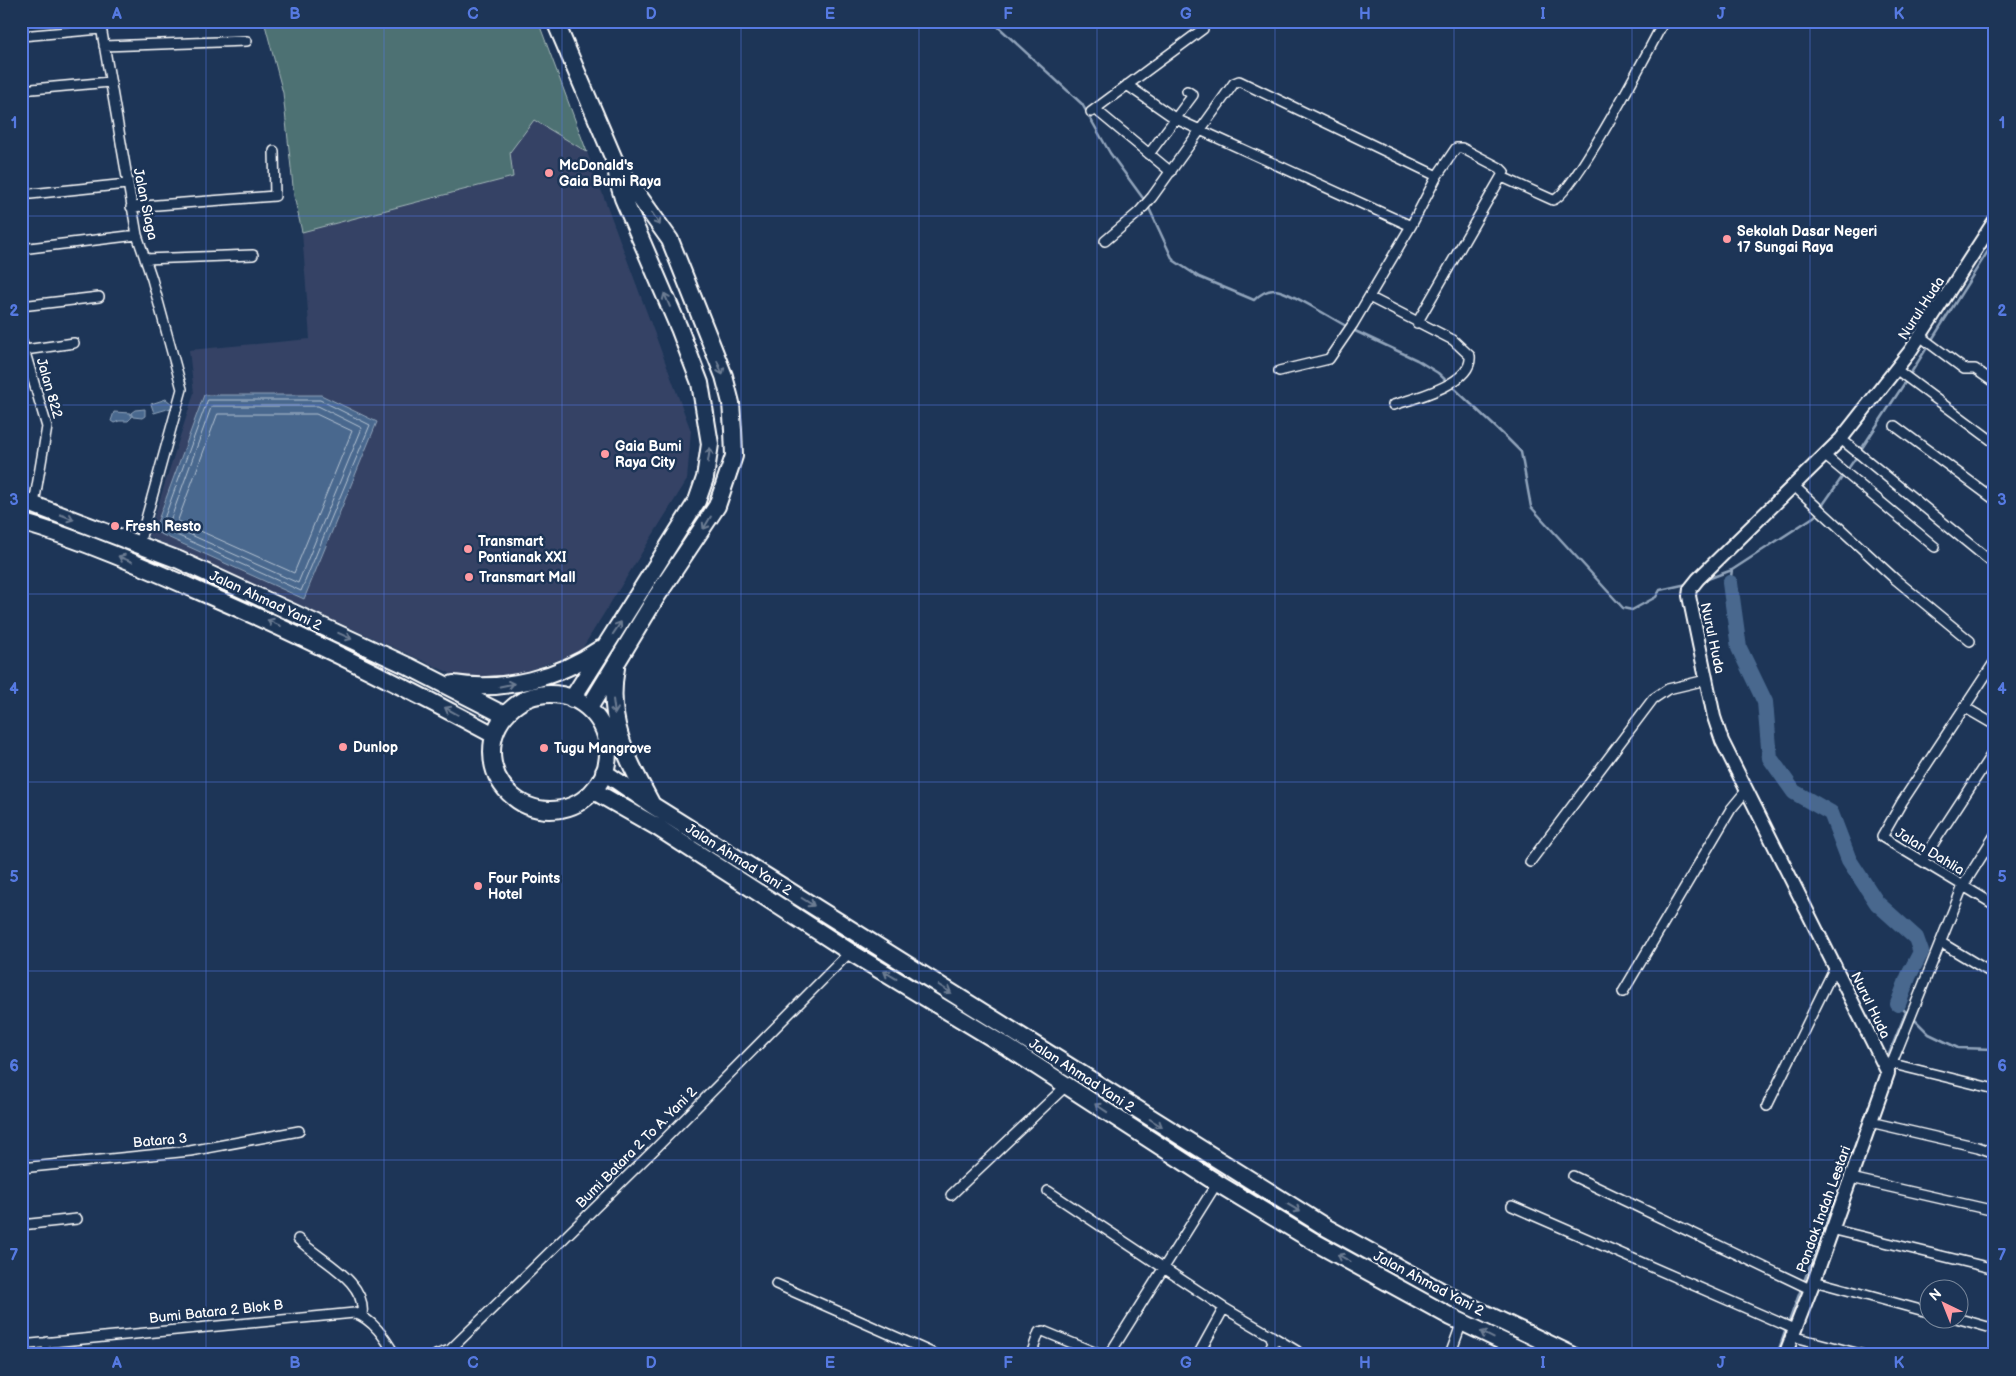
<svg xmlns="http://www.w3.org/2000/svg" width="2016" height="1376" font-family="'Balsamiq Sans',sans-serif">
	<rect width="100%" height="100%" fill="#1d3557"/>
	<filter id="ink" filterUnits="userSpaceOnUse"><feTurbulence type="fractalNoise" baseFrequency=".02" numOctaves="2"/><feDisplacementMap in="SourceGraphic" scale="10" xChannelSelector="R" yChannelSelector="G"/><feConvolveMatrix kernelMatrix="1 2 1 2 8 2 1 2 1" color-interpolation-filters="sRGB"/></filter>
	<g filter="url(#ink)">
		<path fill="#344365" d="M 534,119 L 587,152 L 691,431 L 687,480 L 580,652 L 499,681 L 474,684 L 148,536 L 194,393 L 189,350 L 310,339 L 302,232 L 513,177 L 510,152 Z"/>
		<path fill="#4d7173" stroke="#a6b8b9" d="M 264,21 L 538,21 L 587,152 L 534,120 L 510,152 L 513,177 L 302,232 L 294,196 L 283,93 Z"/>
		<path fill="#48688e" stroke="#91a4bb" d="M 204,395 L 321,395 L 377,422 L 304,599 L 154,531 Z
			M 166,399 L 172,404 L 171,408 L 154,413 L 151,404 Z
			M 145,409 L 145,416 L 142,418 L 133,417 L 131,413 L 135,410 Z
			M 114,412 L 130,413 L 132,417 L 128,421 L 119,421 L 114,423 L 111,421 Z"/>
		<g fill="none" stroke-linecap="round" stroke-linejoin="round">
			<path stroke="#b6c3d2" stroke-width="1" d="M 208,400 L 320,400 L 370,425 L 301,591 L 161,528 Z
				M 212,406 L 318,406 L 362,428 L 298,583 L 169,525 Z
				M 218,414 L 316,414 L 352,431 L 294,573 L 178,521 Z"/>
			<path stroke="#91a4bb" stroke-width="2.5" d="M 992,21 L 1082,104 L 1110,153 L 1145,201
				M 1148,206 L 1173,260 L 1199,277 L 1254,300 C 1259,295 1268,289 1275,290 C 1290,291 1332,319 1348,327
				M 1353,330 L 1417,360 L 1438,373 L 1506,437 L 1521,452 L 1531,507 L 1623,608 L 1632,610 L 1656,597 L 1660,590 L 1687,584
				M 1909,376 L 1995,240
				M 1860,451 L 1906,381
				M 1705,580 L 1732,570
				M 1730,583 L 1732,570 L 1815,516 L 1857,456
				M 1898,1004 L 1906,1012
				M 1912,1017 L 1929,1034 L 1958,1048 L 1995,1049
				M 1887,1059 L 1906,1012
				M 1788,1324 L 1880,1078
				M 1777,1355 L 1786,1329"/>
			<path stroke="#48688e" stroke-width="16" d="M 1730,583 L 1739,648 L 1765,702 L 1770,758 L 1794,792 L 1831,813 L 1849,860 L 1877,903 L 1916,938 L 1921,952 L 1909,975 L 1898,1004"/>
			<g stroke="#fff" stroke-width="12">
				<path id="street" d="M 100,21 L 137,235 L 152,279 L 182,389 L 139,544
					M 21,36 L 101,29
					M 104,46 L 247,41
					M 1127,85 L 1176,119 L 1411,226
					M 21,90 L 110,82
					M 1095,109 L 1171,172
					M 1091,112 L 1203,29
					M 1149,154 L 1193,95 L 1187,91
					M 1502,177 L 1553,200 C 1570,201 1652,44 1664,21
					M 21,195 L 127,184
					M 131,207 L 275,196 L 274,151
					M 1105,241 L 1139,212 L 1152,197 L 1234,83 L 1239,81 L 1437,176
					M 21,249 L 137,235
					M 145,259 L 253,255
					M 1369,297 L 1453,340 L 1470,356 C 1473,384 1413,399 1393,405
					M 21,306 L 99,297
					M 1921,337 L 1964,369 L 1975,369 L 1995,383
					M 21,339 L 47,427 L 34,504
					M 25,350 L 74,343
					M 1897,370 L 1995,443
					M 1279,371 L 1329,359 L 1353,324 L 1411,226 L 1437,176 L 1456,148 L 1462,148 L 1500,168 L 1504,172 L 1417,323
					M 1895,426 L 1995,500
					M 1841,439 L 1995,565
					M 1824,455 L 1935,547
					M 1793,485 L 1895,579 L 1970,641
					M 1995,661 L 1902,802 L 1882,837 L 1995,905
					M 1964,707 L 1995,725
					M 1922,861 L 1995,749
					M 1530,862 L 1653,699 L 1668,689 L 1706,680
					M 1940,942 L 1995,975
					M 1623,992 L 1731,809 L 1746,791
					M 1893,1064 L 1995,1089
					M 1888,1073 L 1963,886 L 1995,835
					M 1767,1106 L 1836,965
					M 1870,1122 L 1978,1147 L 1995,1153
					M 21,1168 L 190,1151 L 299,1131
					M 1573,1176 L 1810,1289
					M 1851,1178 L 1995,1211
					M 1048,1191 L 1224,1308 L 1270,1335 L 1273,1342 L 1267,1355
					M 951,1195 L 1067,1085
					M 1512,1206 L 1794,1329
					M 21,1225 L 77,1219
					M 1831,1229 L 1995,1269
					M 298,1239 C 320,1261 367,1280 362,1315
					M 1814,1281 L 1928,1312
					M 776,1284 L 937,1355
					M 1956,1318 L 1995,1329
					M 1270,1335 L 1297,1351
					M 1791,1336 L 1864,1355
					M 47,1342 L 48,1355
					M 21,1345 L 354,1313 C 373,1319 385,1338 395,1355
					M 436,1355 L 450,1350 L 656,1148 L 850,952
					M 1031,1355 L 1039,1332 L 1043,1331 L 1101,1355
					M 1109,1355 L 1217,1183
					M 1198,1355 L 1224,1308
					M 1450,1355 L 1462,1322"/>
			</g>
			<g stroke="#fff" stroke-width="16">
				<path id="secondary" d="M 1785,1355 L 1814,1281 L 1888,1073 L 1722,741 L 1714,717 L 1689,596 L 1690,589 L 1698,579 L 1841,439 L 1911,350 L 1995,220"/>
			</g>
			<g stroke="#fff" stroke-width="20">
				<path id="highway" d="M 555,21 L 616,164 L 670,240 L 724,376 L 731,403 L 733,430 L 734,456 L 717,506 L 657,596 L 589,708
					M 21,500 L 179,560 L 408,666 L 504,715
					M 21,522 C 83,540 142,566 201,592 C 301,635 398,683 494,735
					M 616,668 C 606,721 627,758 651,803
					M 453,684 C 504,692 558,678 600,649
					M492 752a58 58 0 1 1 116 0a58 58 0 1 1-116 0Z
					M 572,699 L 697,501 L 705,478 L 710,444 L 700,383 L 679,328 L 623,198 L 618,181 L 616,164
					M 604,772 L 652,805 L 1327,1228 L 1459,1301 L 1572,1355
					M 594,791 L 657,827 L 850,952 L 1007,1047 L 1217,1183 L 1318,1244 L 1451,1317 L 1531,1355"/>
			</g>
			<use href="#street" stroke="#1d3557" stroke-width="9"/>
			<use href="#secondary" stroke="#1d3557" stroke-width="12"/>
			<use href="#highway" stroke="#1d3557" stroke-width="16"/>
		</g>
		<defs><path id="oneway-shaft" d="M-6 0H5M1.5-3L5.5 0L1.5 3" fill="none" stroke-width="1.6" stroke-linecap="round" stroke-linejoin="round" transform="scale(1.25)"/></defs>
		<g stroke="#6c7c92">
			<use href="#oneway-shaft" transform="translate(656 219) rotate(57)"/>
			<use href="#oneway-shaft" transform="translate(667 300) rotate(-113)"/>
			<use href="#oneway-shaft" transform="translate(720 368) rotate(68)"/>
			<use href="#oneway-shaft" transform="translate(709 455) rotate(-81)"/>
			<use href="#oneway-shaft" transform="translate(67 517) rotate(21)"/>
			<use href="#oneway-shaft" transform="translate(707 523) rotate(121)"/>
			<use href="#oneway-shaft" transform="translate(125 559) rotate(-157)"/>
			<use href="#oneway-shaft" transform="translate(274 623) rotate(-156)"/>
			<use href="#oneway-shaft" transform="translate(617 628) rotate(-56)"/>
			<use href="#oneway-shaft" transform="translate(345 636) rotate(25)"/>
			<use href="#oneway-shaft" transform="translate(507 685) rotate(-12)"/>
			<use href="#oneway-shaft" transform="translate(614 707) rotate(83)"/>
			<use href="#oneway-shaft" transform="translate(451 711) rotate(-151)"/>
			<use href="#oneway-shaft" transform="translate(808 902) rotate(32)"/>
			<use href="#oneway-shaft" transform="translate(890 975) rotate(-149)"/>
			<use href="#oneway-shaft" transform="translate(945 989) rotate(32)"/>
			<use href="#oneway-shaft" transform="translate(1101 1108) rotate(-146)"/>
			<use href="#oneway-shaft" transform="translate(1156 1123) rotate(32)"/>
			<use href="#oneway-shaft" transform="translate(1294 1208) rotate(31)"/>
			<use href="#oneway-shaft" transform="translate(1344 1258) rotate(-151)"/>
			<use href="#oneway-shaft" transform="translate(1487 1335) rotate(-153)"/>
		</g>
	</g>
	<path fill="none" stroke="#567ae2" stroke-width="1" stroke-opacity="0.55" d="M 206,21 L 206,1355M 384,21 L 384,1355M 562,21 L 562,1355M 741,21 L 741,1355M 919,21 L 919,1355M 1097,21 L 1097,1355M 1275,21 L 1275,1355M 1454,21 L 1454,1355M 1632,21 L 1632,1355M 1810,21 L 1810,1355M 21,216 L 1995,216M 21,405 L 1995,405M 21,594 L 1995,594M 21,782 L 1995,782M 21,971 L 1995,971M 21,1160 L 1995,1160"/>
	<g fill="#ff9aa2" stroke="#1d3557" stroke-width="2">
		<circle cx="549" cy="173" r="5"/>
		<circle cx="1727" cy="239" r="5"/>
		<circle cx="605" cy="454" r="5"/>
		<circle cx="115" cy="526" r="5"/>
		<circle cx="468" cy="549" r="5"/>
		<circle cx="469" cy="577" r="5"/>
		<circle cx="343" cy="747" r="5"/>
		<circle cx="544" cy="748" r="5"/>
		<circle cx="478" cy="886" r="5"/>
	</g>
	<g text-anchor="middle" stroke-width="5" stroke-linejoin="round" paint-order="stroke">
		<g font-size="14" font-weight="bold" fill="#fff" stroke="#1d3557" text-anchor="start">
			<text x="559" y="170">McDonald's<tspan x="559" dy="16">Gaia Bumi Raya</tspan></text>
			<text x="1737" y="236">Sekolah Dasar Negeri<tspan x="1737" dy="16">17 Sungai Raya</tspan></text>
			<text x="615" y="451">Gaia Bumi<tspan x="615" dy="16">Raya City</tspan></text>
			<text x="125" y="531">Fresh Resto</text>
			<text x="478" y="546">Transmart<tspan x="478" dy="16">Pontianak XXI</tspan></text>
			<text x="479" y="582">Transmart Mall</text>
			<text x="353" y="752">Dunlop</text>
			<text x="554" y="753">Tugu Mangrove</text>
			<text x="488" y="883">Four Points<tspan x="488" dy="16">Hotel</tspan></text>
		</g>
		<g font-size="14" fill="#fff" stroke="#1d3557">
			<text transform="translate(146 204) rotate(78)" y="5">Jalan Siaga</text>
			<text transform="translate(1921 308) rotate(-57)" y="5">Nurul Huda</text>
			<text transform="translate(50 388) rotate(74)" y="5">Jalan 822</text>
			<text transform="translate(266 600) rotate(25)" y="5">Jalan Ahmad Yani 2</text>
			<text transform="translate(1713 638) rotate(78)" y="5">Nurul Huda</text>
			<text transform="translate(1930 851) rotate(31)" y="5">Jalan Dahlia</text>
			<text transform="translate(739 859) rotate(32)" y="5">Jalan Ahmad Yani 2</text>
			<text transform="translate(1871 1005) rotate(64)" y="5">Nurul Huda</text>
			<text transform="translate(1082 1075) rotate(33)" y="5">Jalan Ahmad Yani 2</text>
			<text transform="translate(160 1140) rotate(-5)" y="5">Batara 3</text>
			<text transform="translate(636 1147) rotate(-45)" y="5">Bumi Batara 2 To A. Yani 2</text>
			<text transform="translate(1823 1209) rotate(-70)" y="5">Pondok Indah Lestari</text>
			<text transform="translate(1429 1283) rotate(28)" y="5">Jalan Ahmad Yani 2</text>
			<text transform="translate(216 1311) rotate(-6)" y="5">Bumi Batara 2 Blok B</text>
		</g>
	</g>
	<rect width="2016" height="1376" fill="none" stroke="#1d3557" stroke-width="55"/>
	<g transform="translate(1944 1304) rotate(317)"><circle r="24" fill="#1d3557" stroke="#77869a"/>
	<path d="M0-4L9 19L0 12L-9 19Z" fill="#ff9aa2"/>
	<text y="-8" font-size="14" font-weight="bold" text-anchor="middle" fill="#ffffff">N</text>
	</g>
	<rect x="28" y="28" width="1960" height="1320" fill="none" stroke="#567ae2" stroke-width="2"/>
	<g font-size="16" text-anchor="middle" font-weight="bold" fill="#567ae2">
		<text x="117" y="19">A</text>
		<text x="295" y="19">B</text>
		<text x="473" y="19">C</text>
		<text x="651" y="19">D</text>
		<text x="830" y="19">E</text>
		<text x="1008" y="19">F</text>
		<text x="1186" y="19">G</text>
		<text x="1365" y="19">H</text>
		<text x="1543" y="19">I</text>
		<text x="1721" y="19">J</text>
		<text x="1899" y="19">K</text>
		<text x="14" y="128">1</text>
		<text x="2002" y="128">1</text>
		<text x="14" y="316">2</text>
		<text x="2002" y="316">2</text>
		<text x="14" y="505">3</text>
		<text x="2002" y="505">3</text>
		<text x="14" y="694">4</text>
		<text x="2002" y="694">4</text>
		<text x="14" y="882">5</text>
		<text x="2002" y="882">5</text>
		<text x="14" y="1071">6</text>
		<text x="2002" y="1071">6</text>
		<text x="14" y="1260">7</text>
		<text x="2002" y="1260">7</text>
		<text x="117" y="1368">A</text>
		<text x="295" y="1368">B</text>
		<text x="473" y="1368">C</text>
		<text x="651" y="1368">D</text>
		<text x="830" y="1368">E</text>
		<text x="1008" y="1368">F</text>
		<text x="1186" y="1368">G</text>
		<text x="1365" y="1368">H</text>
		<text x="1543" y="1368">I</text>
		<text x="1721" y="1368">J</text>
		<text x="1899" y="1368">K</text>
	</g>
</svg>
